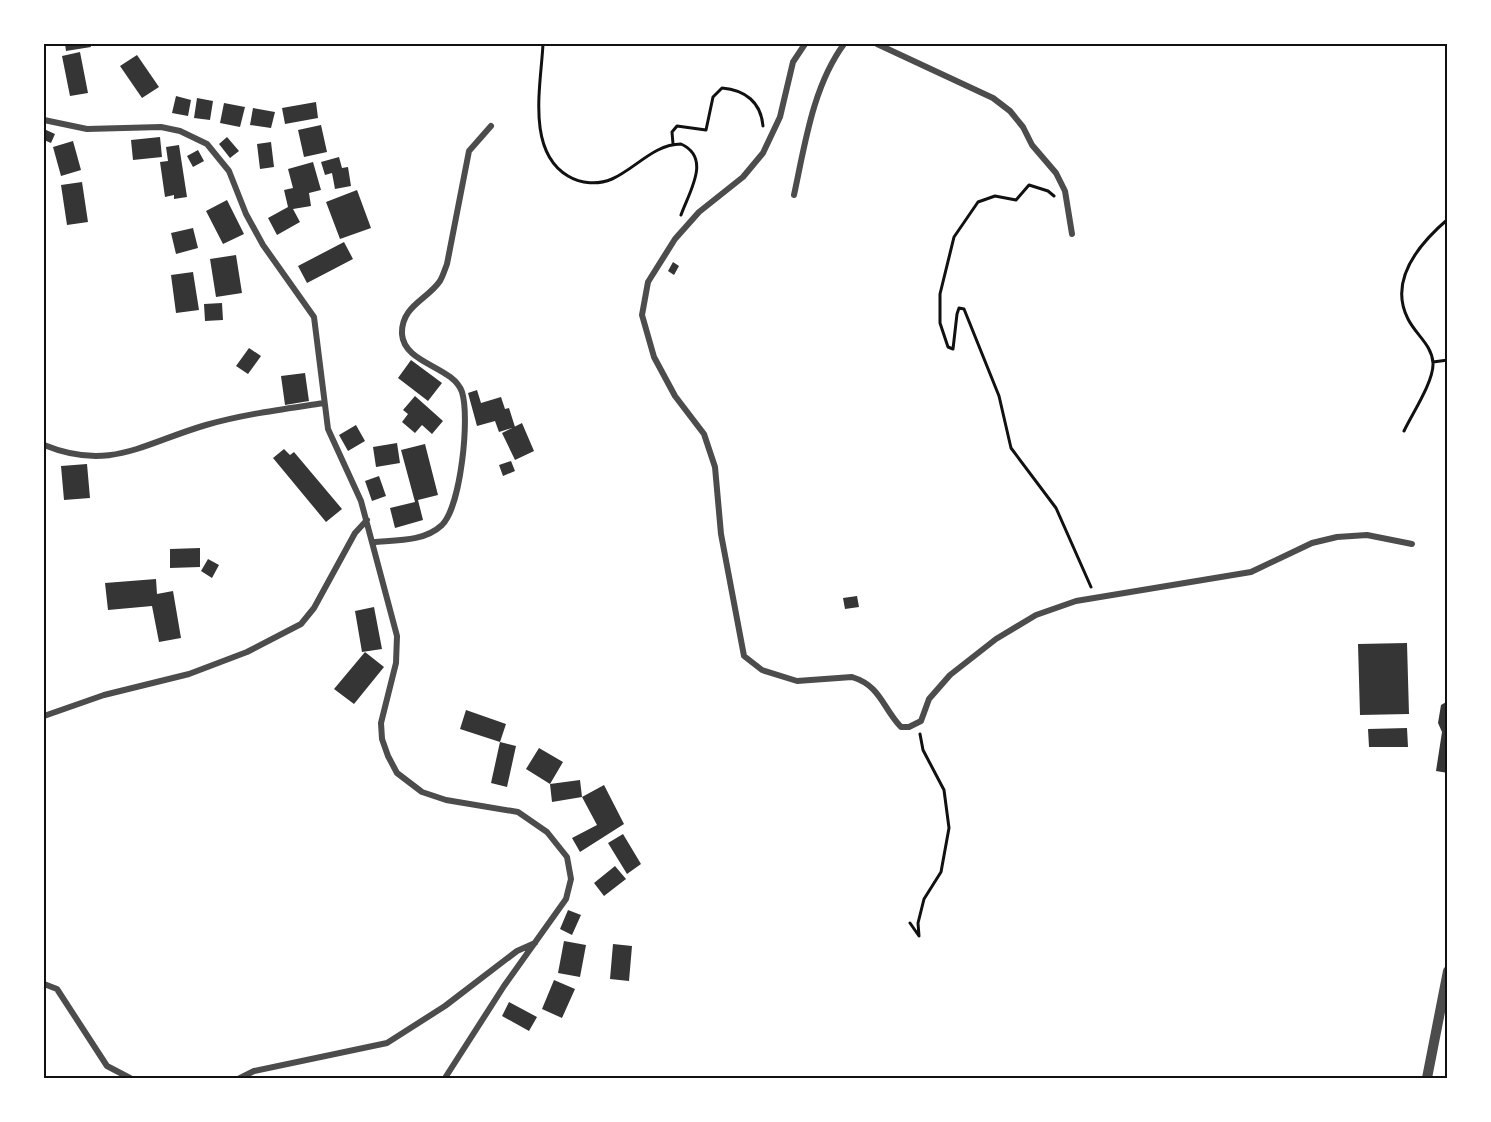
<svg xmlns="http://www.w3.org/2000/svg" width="1491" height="1122" font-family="'IBM Plex Sans',sans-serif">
	<rect width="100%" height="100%" fill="#fff"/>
	<path fill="#353535" d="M 65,44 L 90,44 L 91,47 L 66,51 Z
		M 80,52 L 88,93 L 70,96 L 62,56 Z
		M 137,55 L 159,87 L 142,98 L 120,66 Z
		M 176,96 L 191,100 L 188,116 L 172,113 Z
		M 197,98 L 213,101 L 210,120 L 194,118 Z
		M 316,102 L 318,118 L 285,124 L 282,108 Z
		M 224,103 L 245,107 L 240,127 L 220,123 Z
		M 253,108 L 275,112 L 271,128 L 250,125 Z
		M 321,125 L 327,152 L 304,157 L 298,130 Z
		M 44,129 L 55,134 L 51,143 L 44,140 Z
		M 160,137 L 162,157 L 133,160 L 131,140 Z
		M 227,137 L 239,151 L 230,158 L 219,144 Z
		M 73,141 L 81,170 L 61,176 L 53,147 Z
		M 271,142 L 274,167 L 260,169 L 257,144 Z
		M 179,145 L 187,197 L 174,199 L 174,195 L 165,197 L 160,162 L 168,161 L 166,147 Z
		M 198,150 L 204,161 L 193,167 L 187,156 Z
		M 339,157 L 342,168 L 348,167 L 351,186 L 335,189 L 332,173 L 325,175 L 321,162 Z
		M 313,162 L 321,190 L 309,193 L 311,206 L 293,209 L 300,222 L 277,235 L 268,218 L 288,207 L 284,190 L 293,188 L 288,169 Z
		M 82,182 L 88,222 L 67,225 L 61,185 Z
		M 357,190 L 371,228 L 340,239 L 326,202 Z
		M 227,200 L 244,234 L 223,244 L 206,211 Z
		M 193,228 L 198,248 L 176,254 L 171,233 Z
		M 344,242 L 353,259 L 307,283 L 298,266 Z
		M 236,255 L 242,293 L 216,297 L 210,259 Z
		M 673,262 L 679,266 L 674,275 L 668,271 Z
		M 193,272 L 199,310 L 176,313 L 171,275 Z
		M 222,303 L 223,320 L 205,321 L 204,304 Z
		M 249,348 L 261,356 L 248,374 L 236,366 Z
		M 411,360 L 442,383 L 428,401 L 398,378 Z
		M 305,373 L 309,401 L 285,405 L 281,376 Z
		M 477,390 L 481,403 L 501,397 L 505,409 L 509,408 L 515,427 L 499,432 L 495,421 L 477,426 L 468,393 Z
		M 415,396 L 443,421 L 432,434 L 422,425 L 415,433 L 402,422 L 408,414 L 403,410 Z
		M 522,423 L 534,451 L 515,460 L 502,433 Z
		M 356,425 L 365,441 L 348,451 L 339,435 Z
		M 397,443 L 400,463 L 376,467 L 373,447 Z
		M 425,444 L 438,495 L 418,500 L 423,520 L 395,528 L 390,508 L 415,502 L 401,450 Z
		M 284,449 L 290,455 L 294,452 L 342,509 L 326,522 L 273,458 Z
		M 511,461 L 515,471 L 503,476 L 499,465 Z
		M 87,464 L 90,498 L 64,500 L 61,466 Z
		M 379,476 L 386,496 L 372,501 L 365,481 Z
		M 200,548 L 200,567 L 170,568 L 170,549 Z
		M 208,559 L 219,565 L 212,578 L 201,571 Z
		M 156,579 L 157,594 L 173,591 L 181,638 L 159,642 L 152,606 L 108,610 L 105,583 Z
		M 857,596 L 859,607 L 845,609 L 843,598 Z
		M 374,607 L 382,649 L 362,652 L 355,611 Z
		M 1407,643 L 1409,714 L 1360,715 L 1358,644 Z
		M 365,652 L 384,667 L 354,704 L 334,689 Z
		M 1448,701 L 1448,773 L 1436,771 L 1442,732 L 1438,723 L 1441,705 Z
		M 466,710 L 506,724 L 500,742 L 516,746 L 507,787 L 491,783 L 500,742 L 460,729 Z
		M 1407,728 L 1408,747 L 1369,747 L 1368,729 Z
		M 539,748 L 563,762 L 550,784 L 526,769 Z
		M 580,780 L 582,797 L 604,785 L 624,824 L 580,852 L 572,838 L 597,825 L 582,797 L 552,802 L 550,784 Z
		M 623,834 L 641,864 L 627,874 L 608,843 Z
		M 615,866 L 626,879 L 604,896 L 594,883 Z
		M 568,910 L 581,915 L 572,935 L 560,929 Z
		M 564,941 L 586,945 L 580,977 L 558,973 Z
		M 613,944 L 632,946 L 629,981 L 610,979 Z
		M 554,980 L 575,989 L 562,1018 L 542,1009 Z
		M 509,1002 L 537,1017 L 529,1031 L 502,1016 Z"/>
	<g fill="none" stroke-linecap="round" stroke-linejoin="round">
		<path stroke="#111" stroke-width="3" d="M 543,44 C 541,85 526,151 568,176 C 581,184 598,185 612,179 C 635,169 654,144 681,144 C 712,158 689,192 681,215
			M 1447,44 L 1448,45
			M 673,144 L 672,132 L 677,126 L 706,130 L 713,97 L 722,88 C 745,90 761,102 763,126
			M 1054,196 L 1048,191 L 1029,185 L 1016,200 L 995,196 L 978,202 L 954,237 L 940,294 L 940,323 L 948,347 L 953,349 L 957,314 L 959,308 L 964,309 L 999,396 L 1011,448 L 1056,508 L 1091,587
			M 1433,362 L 1448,360
			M 1404,431 C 1412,414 1434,381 1433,363 C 1432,345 1416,335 1408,319 C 1388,280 1420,243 1448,219
			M 910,923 L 919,936 L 918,923 L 924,899 L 941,872 L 949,828 L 944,790 L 923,750 L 920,734"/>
		<path stroke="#4c4c4c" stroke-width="6" d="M 805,44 L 793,62 L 780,117 L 763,153 L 743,177 L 699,212 L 675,239 L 648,282 L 642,315 L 654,357 L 675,396 L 704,434 L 715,467 L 721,534 L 744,656 L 762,670 L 797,681 L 852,677 C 881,686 882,707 901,727 L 909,727 L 921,721 L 929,699 L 950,675 L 996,639 L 1036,615 L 1076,601 L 1251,572 L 1312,543 L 1337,537 L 1367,535 L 1412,544
			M 877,44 L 993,98 L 1010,111 L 1023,127 L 1032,145 L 1056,173 L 1065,191 L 1072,234
			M 44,120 L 87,129 L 161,127 L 180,131 L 207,144 L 229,171 L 246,214 L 263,245 L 314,317 L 328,429 L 361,501 L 397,636 L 396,663 L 381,723 L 382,739 L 388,756 L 397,773 L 422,792 L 446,800 L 518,812 L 547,832 L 567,857 L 571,879 L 566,899 L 504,986 L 445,1078
			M 794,195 C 805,144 813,86 844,44
			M 44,445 C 110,472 144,443 206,425 C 244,414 285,409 324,403
			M 373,542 C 396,540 424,542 442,525 C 461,506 470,417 462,392 C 453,366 404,364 402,334 C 401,306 427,300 440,281 C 443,276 445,269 447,264 L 469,151 L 491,126
			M 44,716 L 104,695 L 189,674 L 247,652 L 301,624 L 314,608 L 355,533 L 367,520
			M 44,984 L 57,989 L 107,1066 L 130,1078
			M 240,1078 L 254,1071 L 387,1043 L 445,1006 L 517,951 L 535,943"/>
		<path stroke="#4c4c4c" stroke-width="10" d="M 1427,1078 L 1448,971"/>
	</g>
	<rect width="1491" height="1122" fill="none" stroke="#ffffff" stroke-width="90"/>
	<rect x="45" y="45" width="1401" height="1032" fill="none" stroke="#111" stroke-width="2"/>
</svg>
